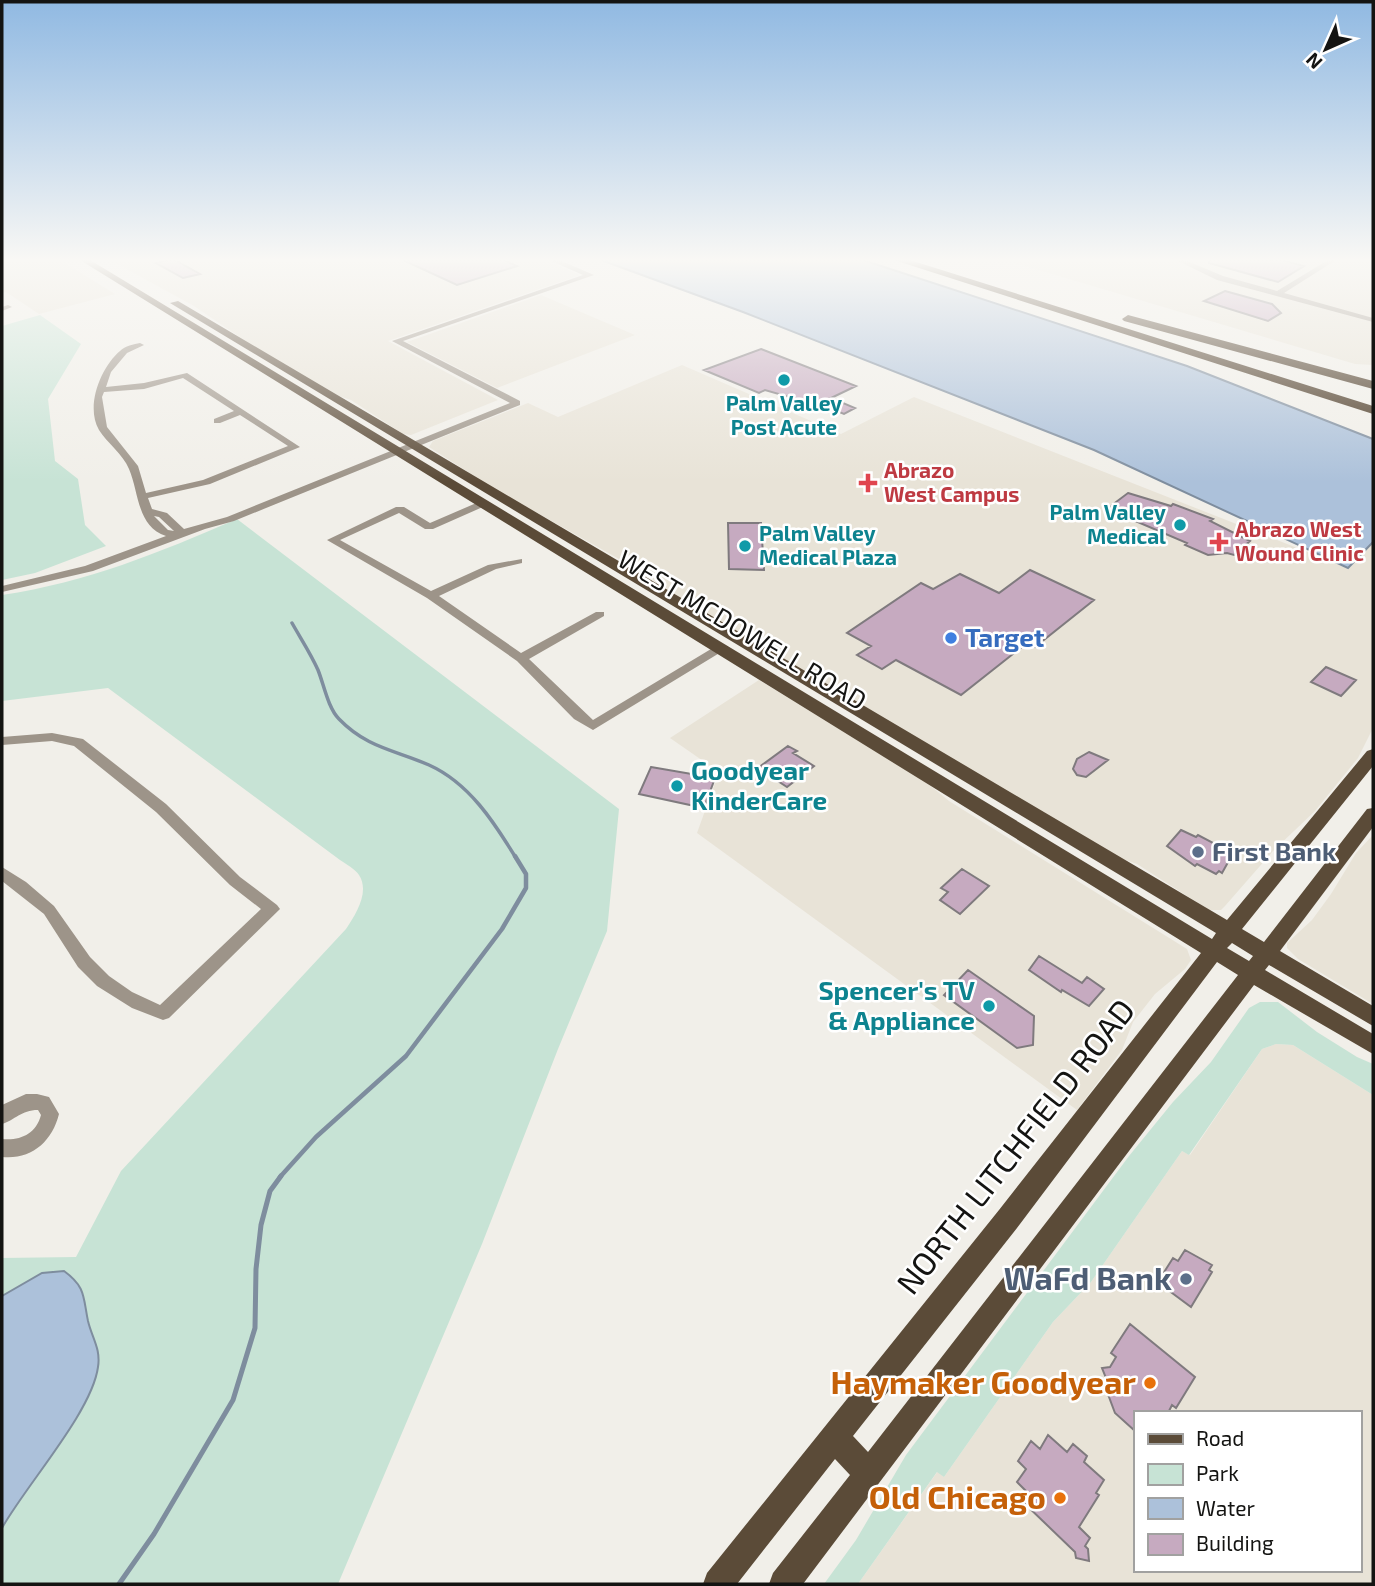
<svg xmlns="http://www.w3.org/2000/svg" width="1375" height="1586" font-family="'Exo 2',sans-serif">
	<rect width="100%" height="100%" fill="#f1efe9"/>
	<path fill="#e8e3d7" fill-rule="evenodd" d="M 2,260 L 60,260 L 115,294 L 39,314 L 6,292 L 2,293 Z
		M 110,260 L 545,260 L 580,275 L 388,341 L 498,400 L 411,435 L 403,434 L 351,400 L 339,396 L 247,342 L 194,306 Z
		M 1005,260 L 1373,260 L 1373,365 L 1355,364 Z
		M 541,295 L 635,335 L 497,388 L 407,342 Z
		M 682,365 L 841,434 L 914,397 L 1348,568 L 1373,542 L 1373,728 L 1358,758 L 1315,811 L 1273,851 L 1225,906 L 1221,910 L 1209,910 L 1137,864 L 1114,856 L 661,588 L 651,577 L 493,488 L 429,447 L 433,441 L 528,403 L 558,417 Z
		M 759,680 L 927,783 L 949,801 L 1187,949 L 1191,960 L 1185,969 L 1155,994 L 1133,1022 L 1122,1050 L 1077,1110 L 697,833 L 719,772 L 670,738 Z
		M 1373,835 L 1373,1004 L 1298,959 L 1287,948 L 1287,943 L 1312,920 L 1331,894 L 1356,853 Z
		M 1276,1044 L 1293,1045 L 1373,1095 L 1373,1584 L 858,1584 L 938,1471 L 944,1477 L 1053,1322 L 1091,1282 L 1182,1151 L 1190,1155 L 1262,1049 ZM 1135,1413 L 1359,1413 L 1359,1570 L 1135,1570 Z"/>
	<path fill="#c7e3d5" d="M 40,315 L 81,344 L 48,399 L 55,461 L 78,479 L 85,525 L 106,546 L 35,573 L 2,580 L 2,326 Z
		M 237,519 L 619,809 L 607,931 L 558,1049 L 482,1244 L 338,1584 L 2,1584 L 2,1258 L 76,1257 L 121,1171 L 346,929 C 356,914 370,892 359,875 C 355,869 346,864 340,860 L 108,688 L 2,701 L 2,595 C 88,582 158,553 237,519 Z
		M 1260,1002 L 1278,1002 L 1317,1032 L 1357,1057 L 1373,1064 L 1373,1095 L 1293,1045 L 1276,1044 L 1262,1049 L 1189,1155 L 1182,1151 L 1091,1282 L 1053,1322 L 944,1477 L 937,1472 L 858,1584 L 824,1584 L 856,1540 L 906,1455 L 1129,1156 L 1173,1102 L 1211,1062 L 1249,1008 Z"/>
	<path fill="#acc1da" stroke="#7e8d9e" stroke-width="2" d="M 601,260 L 863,260 L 1187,366 L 1373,439 L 1373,542 L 1348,568 L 1094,450 L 743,312 Z
		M 64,1271 C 86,1287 83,1297 88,1321 C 92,1338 101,1349 98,1367 C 92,1412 26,1485 2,1528 L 2,1296 L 42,1273 Z"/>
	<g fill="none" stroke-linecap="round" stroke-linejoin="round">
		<path stroke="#7e8d9e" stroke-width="3.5" d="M 292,623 C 301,639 311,654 318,670 C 324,685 328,708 339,719 C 367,748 395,750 429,765 C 469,783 494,822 516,858"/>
		<path stroke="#7e8d9e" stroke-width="4.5" d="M 280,1177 L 316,1137 L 406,1056 L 502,929 L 526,888 L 526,874 L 515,856"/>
		<path stroke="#7e8d9e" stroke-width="5" d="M 119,1584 L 154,1534 L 233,1400 L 255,1328 L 256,1269 L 261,1225 L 270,1191 L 281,1176"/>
	</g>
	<path fill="#c6aac0" stroke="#7f7a7e" stroke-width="2" d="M 168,260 L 175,260 L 200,274 L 183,278 L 156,263 Z
		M 403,260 L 504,260 L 517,266 L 457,285 Z
		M 1209,260 L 1282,260 L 1304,266 L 1278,282 L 1209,263 Z
		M 1225,291 L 1272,304 L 1281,313 L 1268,321 L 1204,301 Z
		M 761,349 L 856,386 L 831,398 L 855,408 L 844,414 L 807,399 L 803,401 L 765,390 L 759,393 L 704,370 Z
		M 1128,493 L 1171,506 L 1173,504 L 1213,519 L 1210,521 L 1250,541 L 1234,555 L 1227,553 L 1208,555 L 1185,545 L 1187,543 L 1119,514 L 1122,512 L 1111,508 L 1112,505 Z
		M 728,523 L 761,523 L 764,570 L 729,569 Z
		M 1030,570 L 1094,600 L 1035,647 L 1027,643 L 961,695 L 896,660 L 882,669 L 857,655 L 871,646 L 847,633 L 921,583 L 933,589 L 960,574 L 999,593 Z
		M 1326,667 L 1356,680 L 1341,696 L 1311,682 Z
		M 788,746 L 797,751 L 793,753 L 814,766 L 787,787 L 758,768 Z
		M 1089,752 L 1108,760 L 1086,777 L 1077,775 L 1073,769 L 1077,759 Z
		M 651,767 L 715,778 L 704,808 L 639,794 Z
		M 1181,830 L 1196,837 L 1198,835 L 1219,846 L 1217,849 L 1231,857 L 1222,873 L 1219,871 L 1216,874 L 1197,864 L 1195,866 L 1167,846 Z
		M 962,869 L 989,886 L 960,914 L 940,900 L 948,892 L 941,888 Z
		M 1039,956 L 1082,983 L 1087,977 L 1104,989 L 1089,1006 L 1062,990 L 1061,992 L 1029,970 Z
		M 968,970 L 1034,1016 L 1033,1045 L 1017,1048 L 944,995 Z
		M 1185,1250 L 1212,1265 L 1209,1270 L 1212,1272 L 1191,1307 L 1164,1287 L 1167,1281 L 1161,1277 L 1173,1258 L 1178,1261 Z
		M 1130,1324 L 1195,1377 L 1176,1408 L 1172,1405 L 1168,1413 L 1135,1413 L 1135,1431 L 1115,1413 L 1106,1389 L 1110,1388 L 1102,1368 L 1110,1367 L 1116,1357 L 1111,1353 Z
		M 1048,1435 L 1067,1452 L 1073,1444 L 1087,1456 L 1084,1462 L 1104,1480 L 1096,1493 L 1099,1495 L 1079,1527 L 1090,1538 L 1085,1546 L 1088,1549 L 1089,1561 L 1076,1558 L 1075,1552 L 1021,1500 L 1026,1491 L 1017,1482 L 1026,1469 L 1018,1461 L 1031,1441 L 1040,1449 Z"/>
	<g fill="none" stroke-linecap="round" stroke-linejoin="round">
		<path fill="#9d9489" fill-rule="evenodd" d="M 549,260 L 559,260 L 594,275 L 403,341 L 520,401 L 520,405 L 234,521 L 205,529 L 93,571 L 2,592 L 2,586 L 85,566 L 166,536 C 137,527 139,492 129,469 C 123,454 107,443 99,430 C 85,406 101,367 120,351 C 125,346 134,344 140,343 L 144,345 L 127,353 L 111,372 L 106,387 L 144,383 L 187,373 L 300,447 L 210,484 L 148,498 L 152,509 L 167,513 L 184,529 L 227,517 L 510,403 L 392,341 L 583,275 ZM 183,378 L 234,411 L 214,419 L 214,423 L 220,423 L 240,415 L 288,446 L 203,480 L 146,493 L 138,466 L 107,427 L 102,397 L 104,392 L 144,389 ZM 154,516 L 159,517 L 174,531 L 168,530 Z
			M 1176,260 L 1185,260 L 1223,276 L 1277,291 L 1328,260 L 1336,260 L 1284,293 L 1373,318 L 1373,322 L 1217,280 Z
			M 8,305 L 12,307 L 2,311 L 2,307 Z
			M 481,501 L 486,504 L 485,506 L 433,529 L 425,529 L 399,513 L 340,540 L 431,591 L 488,565 L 522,559 L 522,563 L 496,569 L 439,596 L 521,653 L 596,612 L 604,612 L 604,616 L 529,659 L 593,720 L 716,646 L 724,646 L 726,649 L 593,730 L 574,719 L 517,661 L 427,598 L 327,540 L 396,507 L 404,507 L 430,523 Z
			M 52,733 L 83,739 L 166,804 L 240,877 L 277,905 L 280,909 L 169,1018 L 163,1020 L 132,1008 L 97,986 L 78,967 L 44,914 L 2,881 L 2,867 L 26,882 L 54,906 L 90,957 L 109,976 L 132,992 L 160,1005 L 261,909 L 230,885 L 156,812 L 74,746 L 52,741 L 2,745 L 2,737 Z
			M 26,1094 L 37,1094 L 49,1097 L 59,1114 C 52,1142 31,1160 2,1157 L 2,1139 C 20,1141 36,1134 41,1115 L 38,1110 C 21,1110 15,1120 2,1124 L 2,1105 Z"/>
		<path fill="#5b4b38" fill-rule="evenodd" d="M 80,260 L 90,260 L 1212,939 L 1216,933 L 170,303 L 178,301 L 1227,920 L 1367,751 L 1373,749 L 1373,766 L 1242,929 L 1264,942 L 1367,809 L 1373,808 L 1373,827 L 1280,951 L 1373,1006 L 1373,1026 L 1269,965 L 1265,970 L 1373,1034 L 1373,1054 L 1254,985 L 803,1584 L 769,1584 L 773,1573 L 850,1475 L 835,1459 L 737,1584 L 703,1584 L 707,1573 L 999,1210 L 1201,953 ZM 1232,943 L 1253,956 L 1249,961 L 1227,948 ZM 1217,962 L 1238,975 L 868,1452 L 853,1436 L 1017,1228 Z"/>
		<path fill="#43311c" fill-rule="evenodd" d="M 894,260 L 910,260 L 1373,406 L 1373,414 Z
			M 1128,315 L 1373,381 L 1373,389 L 1124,321 L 1122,319 Z"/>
	</g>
	<linearGradient id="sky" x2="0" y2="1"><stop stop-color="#90b9e2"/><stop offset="0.54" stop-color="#f9f8f5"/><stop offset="1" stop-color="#f9f8f5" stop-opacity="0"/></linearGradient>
	<rect width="1375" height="482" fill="url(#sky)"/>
	<g fill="#0f9aa8" stroke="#fff" stroke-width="2.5">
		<circle cx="784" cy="380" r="7"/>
		<circle cx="1180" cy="525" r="7"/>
		<circle cx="745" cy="546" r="7"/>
		<circle cx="677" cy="786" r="7"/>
		<circle cx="989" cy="1006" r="7"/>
	</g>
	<g fill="#e0444e" stroke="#fff" stroke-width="2.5">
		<path d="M864.5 472.5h7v7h7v7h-7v7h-7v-7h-7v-7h7z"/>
		<path d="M1215.5 531.5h7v7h7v7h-7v7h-7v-7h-7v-7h7z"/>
	</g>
	<circle fill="#3f7fe0" stroke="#fff" stroke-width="2.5" cx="951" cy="638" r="7"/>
	<g fill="#5c6f8a" stroke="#fff" stroke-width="2.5">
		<circle cx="1198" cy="852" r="7"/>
		<circle cx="1186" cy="1279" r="7"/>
	</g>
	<g fill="#e8710a" stroke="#fff" stroke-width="2.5">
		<circle cx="1150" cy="1383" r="7"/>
		<circle cx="1060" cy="1498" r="7"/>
	</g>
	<g text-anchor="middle" stroke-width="5" stroke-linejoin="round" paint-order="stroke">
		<g font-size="21" font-weight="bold" fill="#0d838f" stroke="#fff">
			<text x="784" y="411">Palm Valley<tspan x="784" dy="24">Post Acute</tspan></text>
			<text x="1166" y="520" text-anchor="end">Palm Valley<tspan x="1166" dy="24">Medical</tspan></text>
			<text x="759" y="541" text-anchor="start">Palm Valley<tspan x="759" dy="24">Medical Plaza</tspan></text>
		</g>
		<g font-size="21" font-weight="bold" fill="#be3a42" stroke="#fff" text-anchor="start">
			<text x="884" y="478">Abrazo<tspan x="884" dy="24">West Campus</tspan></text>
			<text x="1235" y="537">Abrazo West<tspan x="1235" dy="24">Wound Clinic</tspan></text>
		</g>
		<g font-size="26" fill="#141412" stroke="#fff">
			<text transform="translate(742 630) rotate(31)" y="9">WEST MCDOWELL ROAD</text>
		</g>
		<g font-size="26" font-weight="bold" fill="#366cbe" stroke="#fff" text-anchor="start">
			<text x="965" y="647">Target</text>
		</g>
		<g font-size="26" font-weight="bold" fill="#0d838f" stroke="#fff" text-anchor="start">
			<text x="691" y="780">Goodyear<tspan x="691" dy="30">KinderCare</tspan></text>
			<text x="975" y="1000" text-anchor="end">Spencer's TV<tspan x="975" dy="30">&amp; Appliance</tspan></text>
		</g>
		<g font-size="26" font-weight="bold" fill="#4e5e75" stroke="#fff" text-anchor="start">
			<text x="1212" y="861">First Bank</text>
		</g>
		<g font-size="32" fill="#141412" stroke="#fff">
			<text transform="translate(1016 1147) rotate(-52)" y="11">NORTH LITCHFIELD ROAD</text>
		</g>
		<g font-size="32" font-weight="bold" fill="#4e5e75" stroke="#fff" text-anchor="end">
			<text x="1172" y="1290">WaFd Bank</text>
		</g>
		<g font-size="32" font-weight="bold" fill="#c56008" stroke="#fff" text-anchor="end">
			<text x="1136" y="1394">Haymaker Goodyear</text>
			<text x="1046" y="1509">Old Chicago</text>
		</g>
	</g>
	<rect width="1375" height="1586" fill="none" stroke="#141412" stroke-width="7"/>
	<rect x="1134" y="1411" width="228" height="161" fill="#ffffff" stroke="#a1a1a0" stroke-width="2"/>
	<rect x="1148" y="1434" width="35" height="10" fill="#5b4b38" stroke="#a1a1a0" stroke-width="2"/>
	<text x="1196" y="1446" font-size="21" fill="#141412">Road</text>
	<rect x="1148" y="1464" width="35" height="21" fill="#c7e3d5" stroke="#a1a1a0" stroke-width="2"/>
	<text x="1196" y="1481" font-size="21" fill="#141412">Park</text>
	<rect x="1148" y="1498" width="35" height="21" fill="#acc1da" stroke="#a1a1a0" stroke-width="2"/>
	<text x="1196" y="1516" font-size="21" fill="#141412">Water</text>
	<rect x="1148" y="1534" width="35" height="21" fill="#c6aac0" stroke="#a1a1a0" stroke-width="2"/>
	<text x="1196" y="1551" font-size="21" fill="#141412">Building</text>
	<g transform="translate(1326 49) rotate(225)" stroke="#ffffff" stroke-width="5" paint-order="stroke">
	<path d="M0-5L12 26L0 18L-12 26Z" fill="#141412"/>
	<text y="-10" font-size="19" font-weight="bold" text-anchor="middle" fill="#141412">N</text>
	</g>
</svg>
